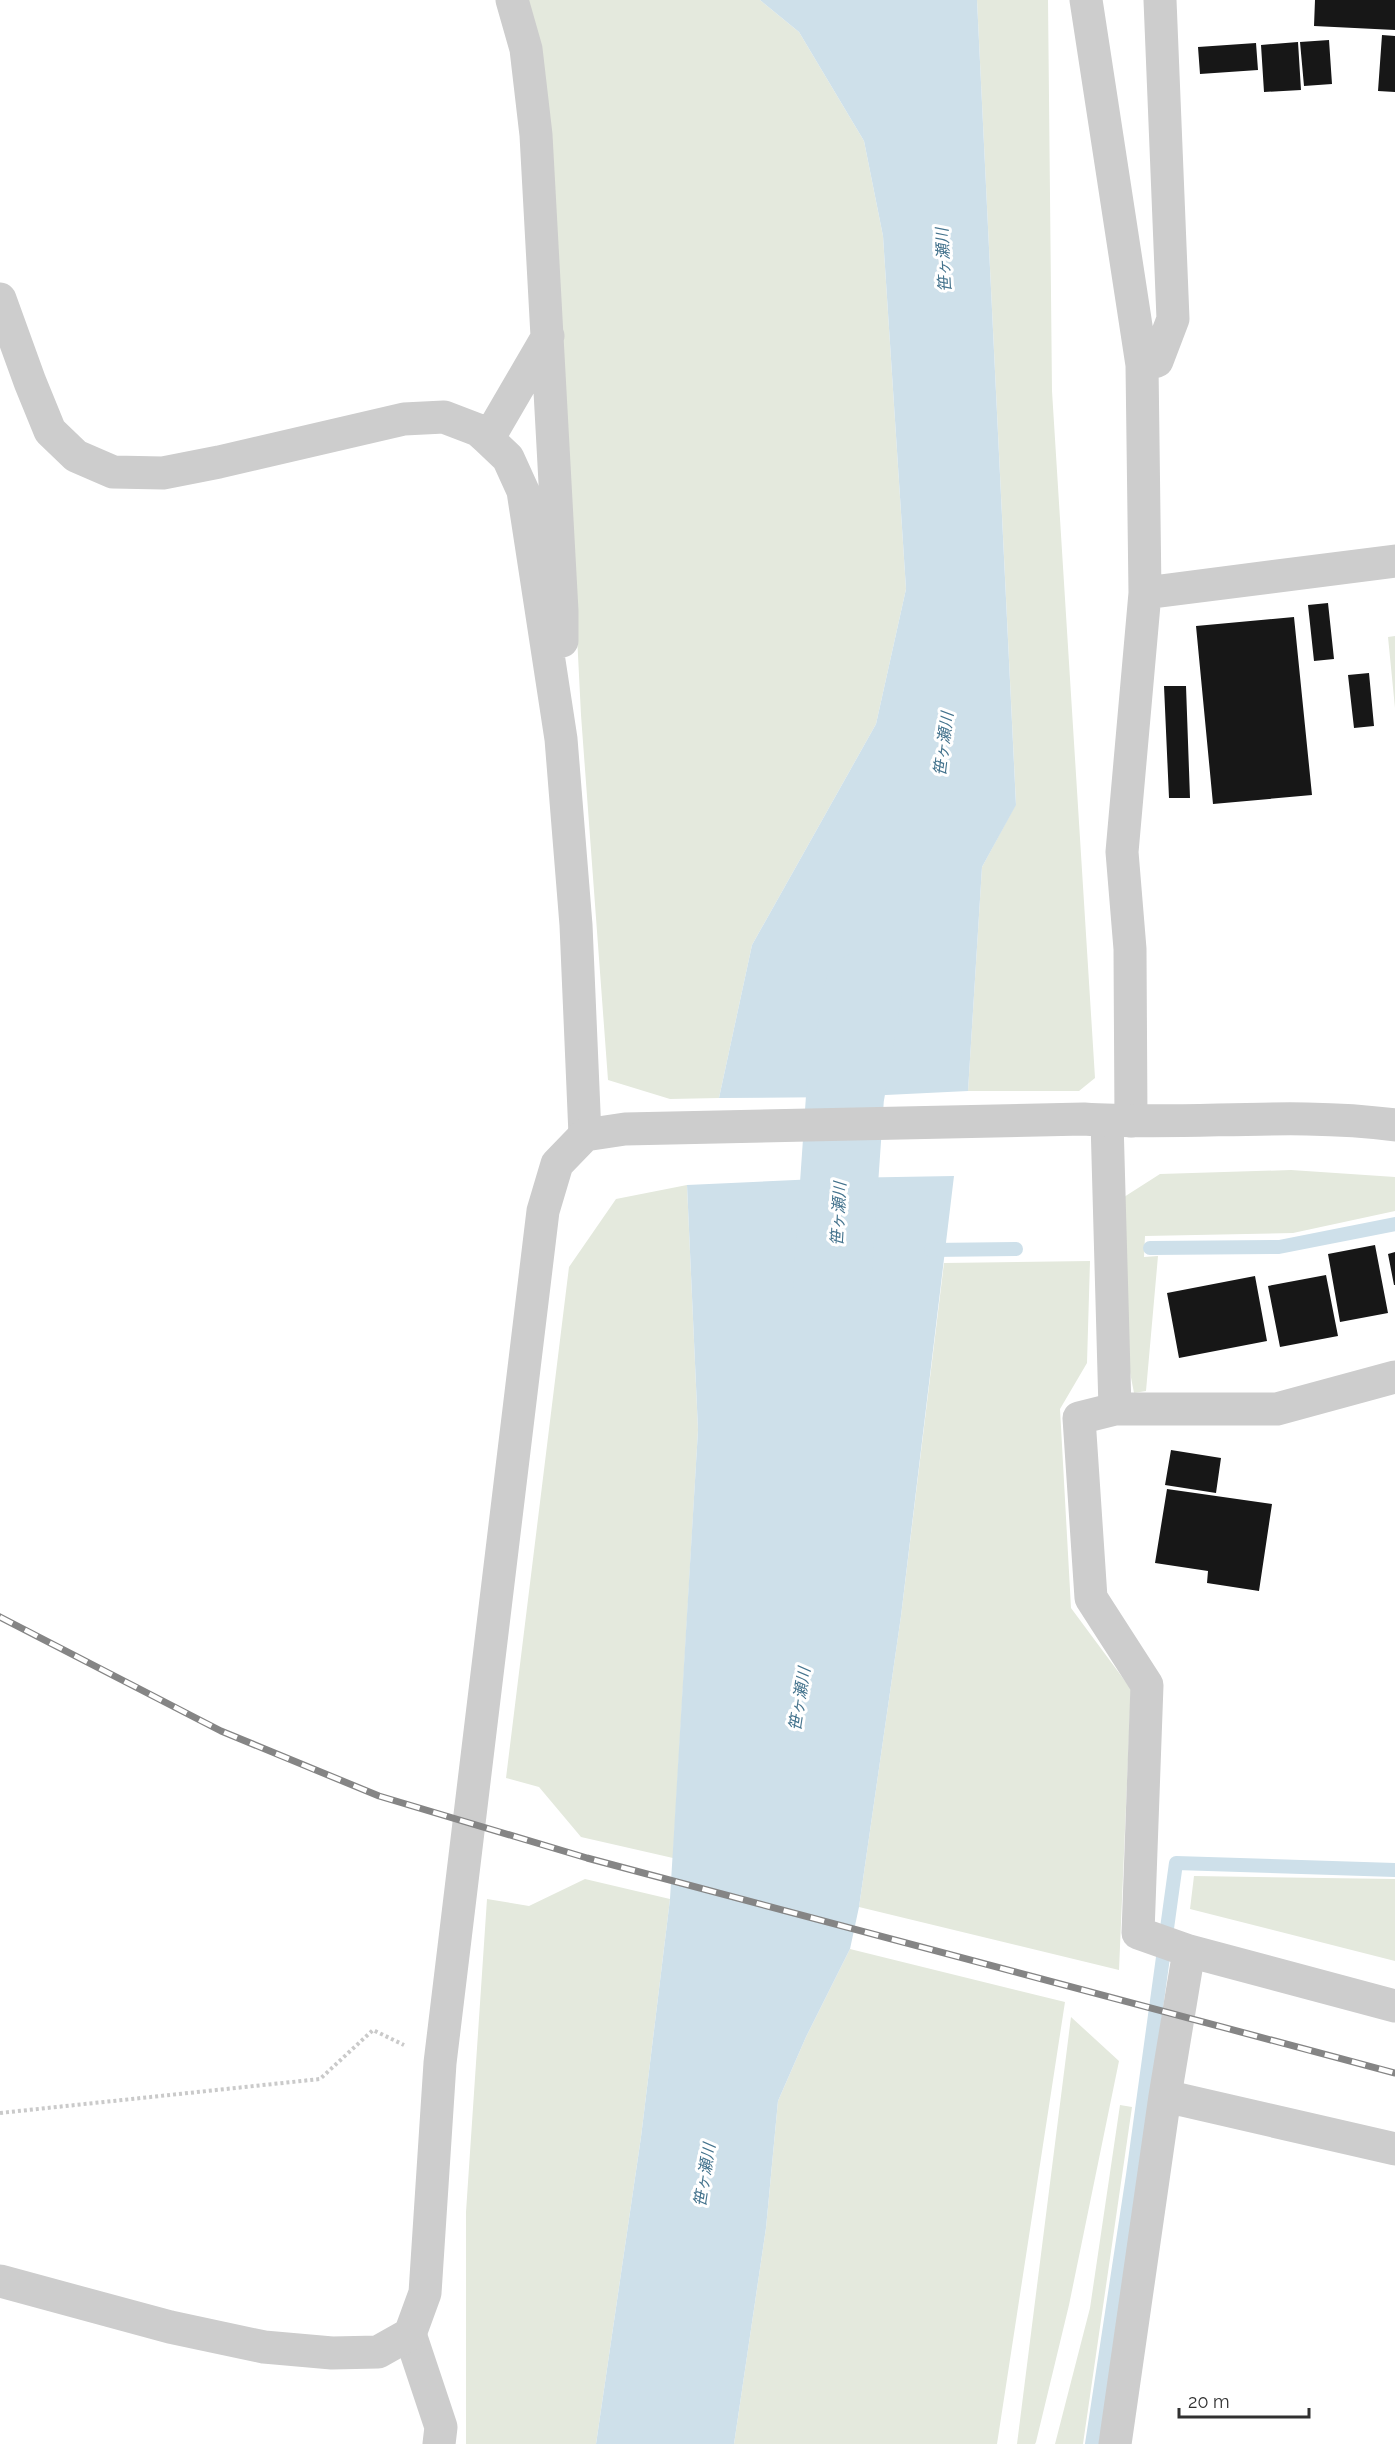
<svg xmlns="http://www.w3.org/2000/svg" width="1395" height="2444" font-family="Raleway,'Noto Sans JP',sans-serif">
	<rect width="100%" height="100%" fill="#fff"/>
	<path fill="#e4e9dd" d="M 528,0 L 760,0 L 799,32 L 864,141 L 883,236 L 906,589 L 876,724 L 752,945 L 719,1098 L 670,1099 L 608,1080 L 581,715 L 553,157 Z
		M 977,0 L 1048,0 L 1052,391 L 1095,1078 L 1079,1091 L 968,1091 L 982,867 L 1016,804 Z
		M 1395,636 L 1395,708 L 1388,637 Z
		M 1291,1170 L 1395,1177 L 1395,1211 L 1293,1233 L 1145,1236 L 1144,1257 L 1158,1256 L 1146,1391 L 1134,1393 L 1124,1341 L 1124,1197 L 1160,1174 Z
		M 687,1185 L 698,1430 L 673,1858 L 581,1837 L 539,1787 L 506,1778 L 569,1267 L 616,1199 Z
		M 1090,1261 L 1087,1363 L 1060,1409 L 1071,1608 L 1131,1689 L 1119,1970 L 859,1907 L 901,1616 L 944,1263 Z
		M 1194,1876 L 1395,1879 L 1395,1961 L 1190,1909 Z
		M 585,1879 L 670,1899 L 641,2137 L 596,2444 L 466,2444 L 466,2212 L 487,1899 L 529,1906 Z
		M 850,1949 L 1065,2002 L 997,2444 L 734,2444 L 766,2228 L 778,2101 L 806,2037 Z
		M 1071,2017 L 1119,2061 L 1069,2305 L 1036,2442 L 1035,2444 L 1017,2444 Z
		M 1120,2105 L 1132,2107 L 1083,2444 L 1055,2444 L 1090,2308 Z"/>
	<path fill="#cee0ea" d="M 760,0 L 977,0 L 1016,805 L 982,867 L 968,1091 L 845,1097 L 719,1098 L 752,945 L 876,724 L 906,589 L 883,236 L 864,141 L 799,32 Z
		M 954,1176 L 901,1616 L 859,1907 L 850,1949 L 806,2037 L 778,2101 L 766,2228 L 734,2444 L 596,2444 L 641,2137 L 670,1899 L 698,1430 L 687,1185 L 839,1178 Z"/>
	<g fill="none" stroke-linecap="round" stroke-linejoin="round">
		<path stroke="#cee0ea" stroke-width="14" d="M 1150,1248 L 1279,1247 L 1395,1224
			M 931,1250 L 1016,1249
			M 1092,2444 L 1133,2175 L 1176,1863 L 1395,1870"/>
		<path stroke="#cee0ea" stroke-width="78" d="M 832,1285 L 845,1097 L 863,991"/>
	</g>
	<path fill="#171717" d="M 1315,0 L 1395,0 L 1395,30 L 1314,26 Z
		M 1382,35 L 1395,36 L 1395,92 L 1378,91 Z
		M 1329,40 L 1332,84 L 1304,86 L 1300,42 Z
		M 1298,42 L 1301,90 L 1264,92 L 1261,45 Z
		M 1256,43 L 1258,70 L 1200,74 L 1198,47 Z
		M 1328,603 L 1334,659 L 1314,661 L 1308,605 Z
		M 1294,617 L 1312,795 L 1213,804 L 1196,626 Z
		M 1369,673 L 1374,726 L 1354,728 L 1348,675 Z
		M 1164,686 L 1186,686 L 1190,798 L 1169,798 Z
		M 1375,1245 L 1388,1313 L 1340,1322 L 1328,1254 Z
		M 1395,1252 L 1395,1285 L 1394,1285 L 1388,1254 Z
		M 1326,1275 L 1338,1336 L 1280,1347 L 1268,1286 Z
		M 1255,1276 L 1267,1341 L 1179,1358 L 1167,1293 Z
		M 1171,1450 L 1221,1458 L 1216,1493 L 1165,1485 Z
		M 1167,1489 L 1272,1504 L 1259,1591 L 1207,1583 L 1208,1571 L 1155,1563 Z"/>
	<g fill="none" stroke-linecap="round" stroke-linejoin="round">
		<path stroke="#cacaca" stroke-width="4" stroke-dasharray="3 3" stroke-linecap="butt" d="M 0,2113 L 320,2079 L 373,2030 L 404,2045"/>
		<path stroke="#cdcdcd" stroke-width="33" d="M 512,0 L 526,49 L 536,135 L 562,611 L 562,641
			M 1086,0 L 1142,365 L 1145,593 L 1122,852 L 1130,949 L 1131,1121
			M 0,299 L 30,382 L 50,431 L 76,456 L 113,472 L 163,473 L 219,462 L 404,419 L 444,417 L 478,430 L 488,439 L 508,458 L 523,491 L 561,739 L 576,925 L 585,1135
			M 1142,365 L 1157,361 L 1173,319 L 1160,0
			M 488,439 L 548,336
			M 1145,593 L 1395,561
			M 1107,1121 L 1115,1409
			M 1189,1951 L 1138,1933 L 1147,1685 L 1091,1598 L 1079,1418 L 1115,1409 L 1277,1409 L 1395,1377
			M 1165,2096 L 1395,2149
			M 410,2334 L 441,2427 L 439,2444
			M 1115,2444 L 1165,2096 L 1189,1951 L 1395,2006"/>
		<path stroke="#cdcdcd" stroke-width="33" d="M 0,2281 L 170,2327 L 264,2347 L 332,2353 L 378,2352 L 410,2334 L 425,2293 L 440,2063 L 543,1211 L 557,1164 L 585,1135 L 625,1129 L 1084,1119 C 1187,1126 1292,1111 1395,1125"/>
		<g stroke="#858585" stroke-width="7">
			<path id="rail" d="M 0,1617 L 221,1731 L 379,1796 L 587,1858 L 1395,2073"/>
		</g>
		<use href="#rail" stroke="#fff" stroke-width="4.5" stroke-dasharray="14" stroke-linecap="butt"/>
	</g>
	<g text-anchor="middle" stroke-width="6" stroke-linejoin="round" paint-order="stroke">
		<g font-size="16" font-style="italic" fill="#44738d" stroke="#fff">
			<text transform="translate(943 260) rotate(-93)" y="6">笹ヶ瀬川</text>
			<text transform="translate(943 744) rotate(-83)" y="6">笹ヶ瀬川</text>
			<text transform="translate(838 1214) rotate(-87)" y="6">笹ヶ瀬川</text>
			<text transform="translate(799 1699) rotate(-81)" y="6">笹ヶ瀬川</text>
			<text transform="translate(704 2175) rotate(-81)" y="6">笹ヶ瀬川</text>
		</g>
	</g>
	<path d="M1179 2408v9h130v-9" fill="none" stroke="#303030" stroke-width="3"/>
	<text x="1188" y="2408" font-size="18" fill="#303030" stroke="#ffffff" stroke-width="4.5" paint-order="stroke">20 m</text>
</svg>
